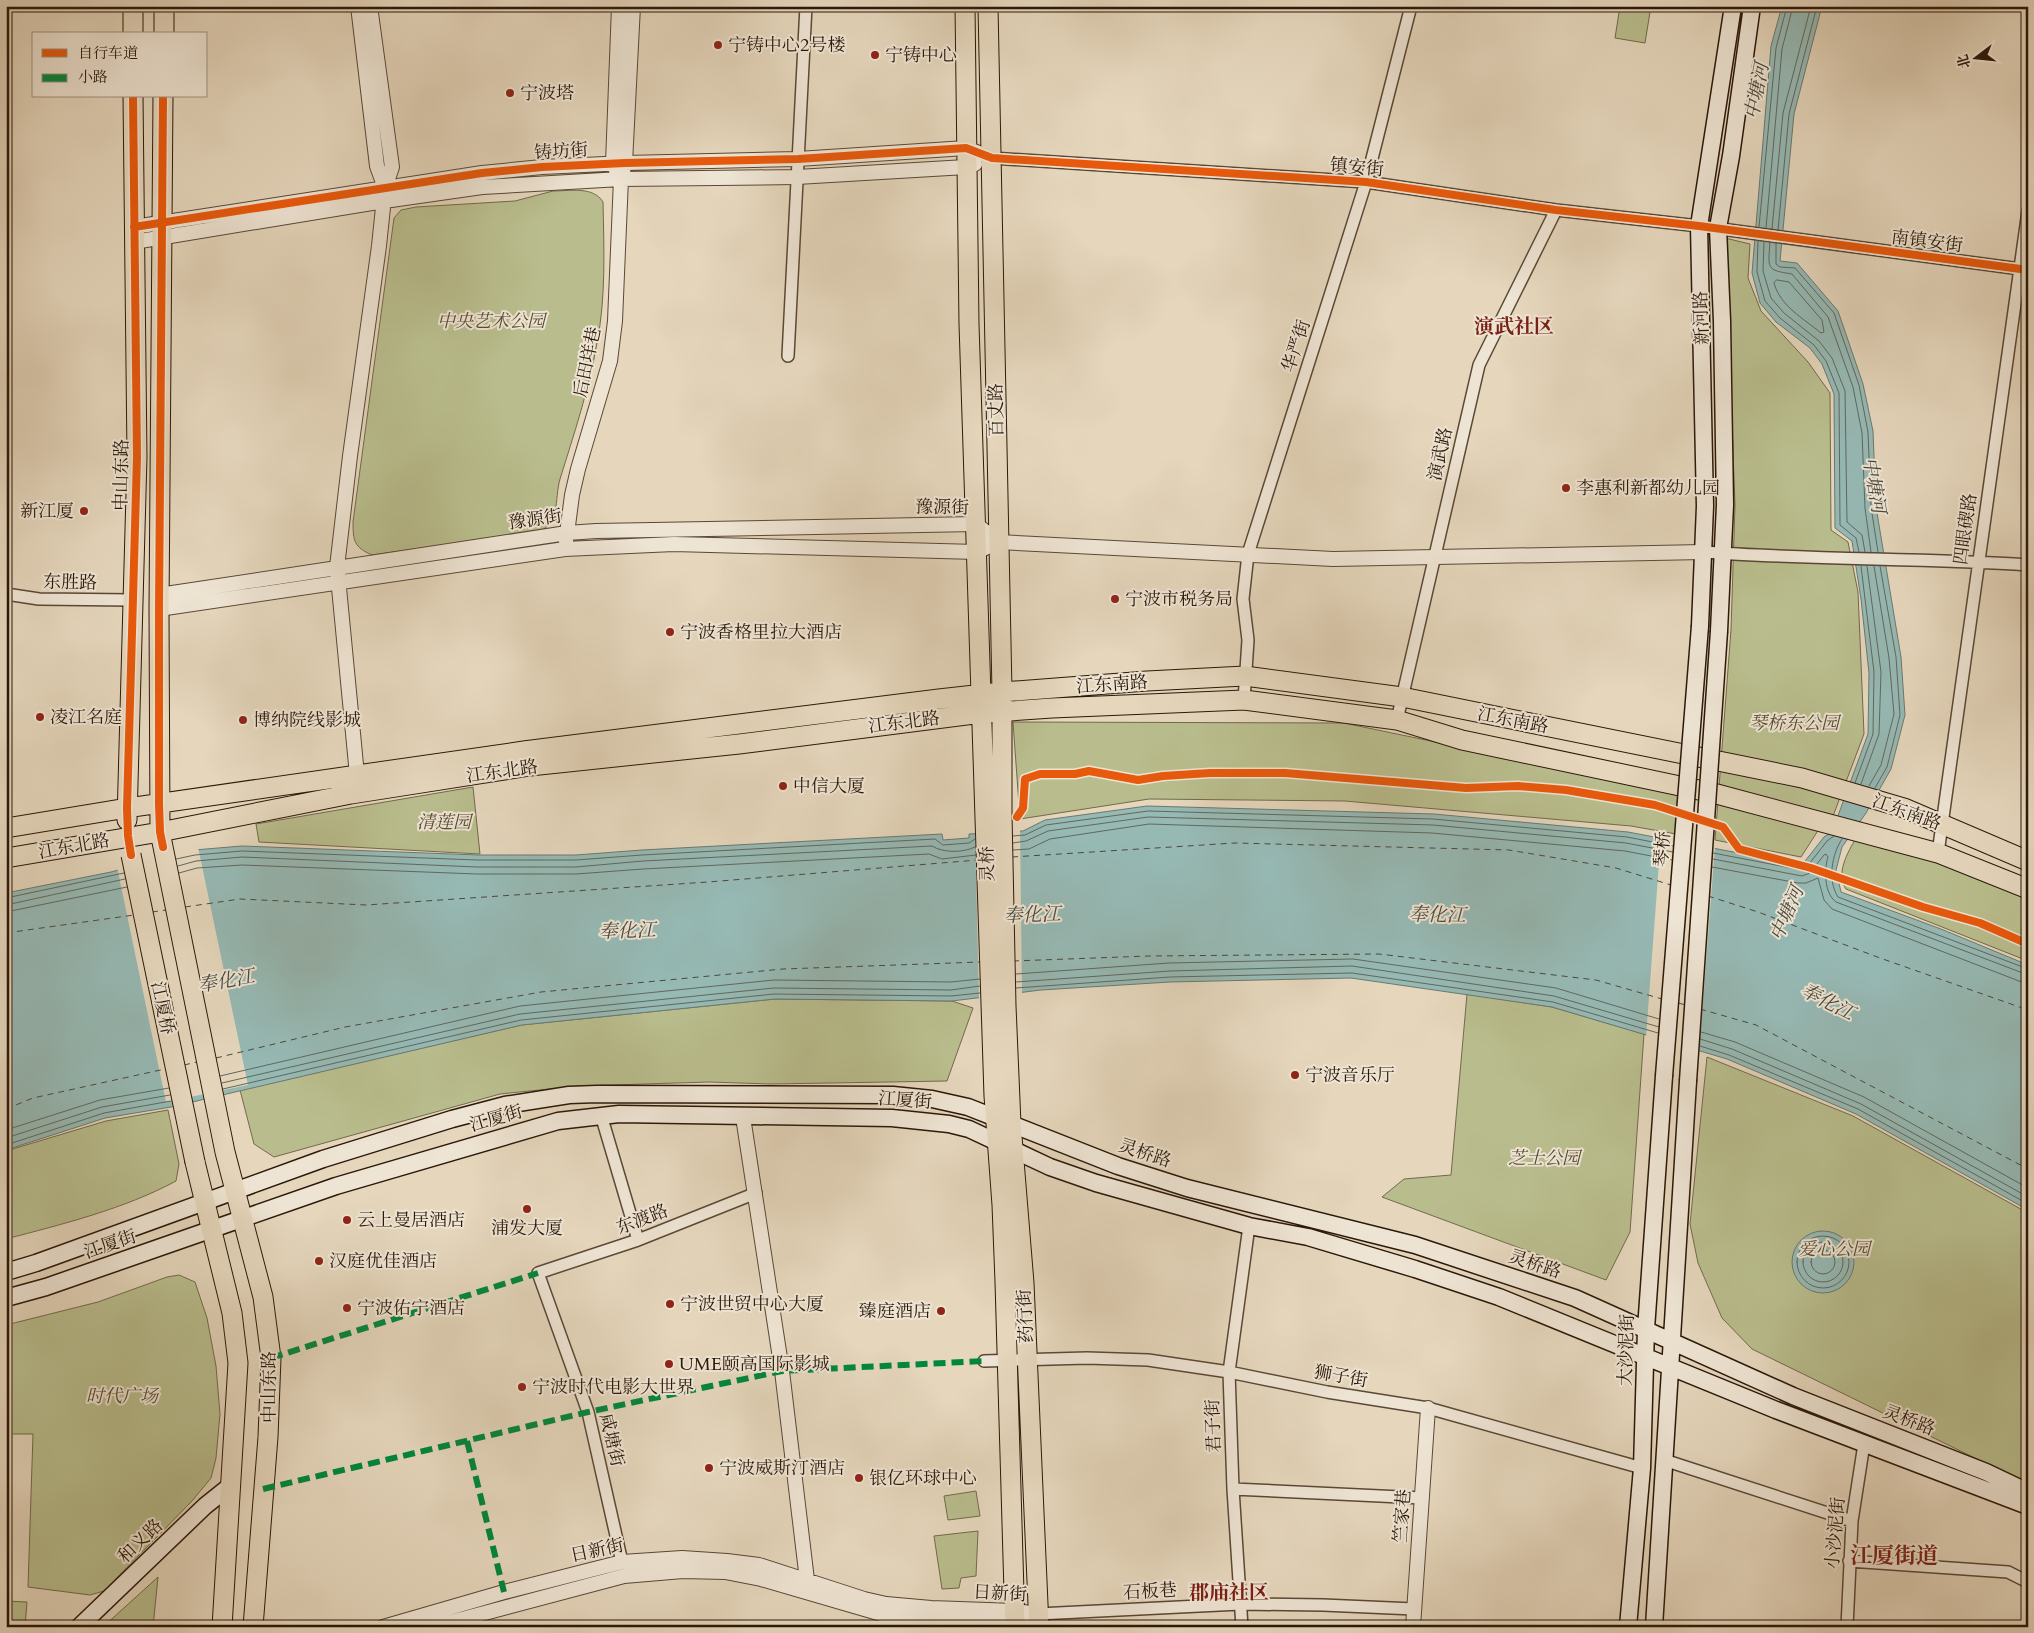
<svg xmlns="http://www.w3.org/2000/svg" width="2034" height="1633" font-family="Cardo,'Noto Serif SC',serif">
	<rect width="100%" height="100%" fill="#e5d6bc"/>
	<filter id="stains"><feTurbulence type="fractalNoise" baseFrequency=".004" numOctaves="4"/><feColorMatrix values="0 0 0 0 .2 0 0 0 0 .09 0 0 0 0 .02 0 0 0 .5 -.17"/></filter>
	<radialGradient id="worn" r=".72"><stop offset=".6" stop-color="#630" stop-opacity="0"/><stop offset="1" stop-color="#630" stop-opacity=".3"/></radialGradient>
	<path fill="#b9bd8d" stroke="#726a4b" d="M 1620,6 L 1651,6 L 1645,43 L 1615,38 Z
		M 553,191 C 571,191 593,186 603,202 C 604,249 606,297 597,343 C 589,389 574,434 560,479 C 554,500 561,526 536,532 L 372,555 C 354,547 353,541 353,522 L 394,218 L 401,210 L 416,207 L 515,201 Z
		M 1725,238 L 1750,244 L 1748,278 L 1761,311 L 1808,362 L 1830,393 L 1831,530 L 1848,542 L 1858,592 L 1864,734 L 1827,832 L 1819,829 L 1801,857 L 1715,840 L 1731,630 L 1735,505 Z
		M 1013,722 L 1344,723 L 1681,793 L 1676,834 L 1631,826 L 1345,801 L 1149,799 L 1020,819 Z
		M 473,787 L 480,854 L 259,842 L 256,824 Z
		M 1856,838 L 1935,862 L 2028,898 L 2028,961 L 1846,889 C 1835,874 1848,852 1856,838 Z
		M 1467,994 L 1552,1007 L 1644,1034 L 1630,1232 L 1606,1280 L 1382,1197 L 1404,1179 L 1451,1175 Z
		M 775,999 L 952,1001 L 973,1008 L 947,1081 L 770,1084 L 709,1082 L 579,1086 L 500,1094 L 274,1157 L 254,1144 L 240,1090 L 521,1025 Z
		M 1707,1057 L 1853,1116 L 2028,1213 L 2028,1484 L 1752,1349 L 1722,1318 L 1698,1263 L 1690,1224 Z
		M 168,1110 L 179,1164 L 176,1181 C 124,1209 63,1224 6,1239 L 6,1151 L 106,1121 Z
		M 179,1275 L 195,1282 L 207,1318 L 216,1366 L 220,1414 L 216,1458 L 211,1478 L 192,1501 L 104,1591 L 90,1595 L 28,1587 L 33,1434 L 6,1434 L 6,1325 L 98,1302 L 167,1277 Z
		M 976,1491 L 980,1516 L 948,1520 L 944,1496 Z
		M 978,1531 L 976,1576 L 961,1578 L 959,1588 L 942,1589 L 934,1536 Z
		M 158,1577 L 153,1627 L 103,1627 Z
		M 6,1601 L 27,1602 L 25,1627 L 6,1627 Z"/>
	<path fill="#96b9b4" stroke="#6b7970" d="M 1782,6 L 1822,6 L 1794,114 L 1780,261 L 1797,263 L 1838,311 L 1863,384 L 1873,431 L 1876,507 L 1901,657 L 1905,715 L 1891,769 L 1866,813 L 1842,847 L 1836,870 L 1841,892 L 1941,929 L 2028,965 L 2028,1210 L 1856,1114 L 1727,1059 L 1552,1007 L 1351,978 L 1170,982 L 1041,990 L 952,1001 L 775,999 L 522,1025 L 171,1107 L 105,1118 L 6,1150 L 6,893 L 111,872 L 194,850 L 242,846 L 478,855 L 576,855 L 642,850 L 942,834 L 943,840 L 969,838 L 969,834 L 1023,831 L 1045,820 L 1147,806 L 1434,814 L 1628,832 L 1802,865 L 1824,837 L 1832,832 L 1868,734 L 1869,673 L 1861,599 L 1852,541 L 1835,528 L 1834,394 L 1822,364 L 1810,348 L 1776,322 L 1760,303 L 1752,273 L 1771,46 Z
		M1792 1262a31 31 0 1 1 62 0a31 31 0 1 1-62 0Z"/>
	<path fill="#e5d6bc" d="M 1020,828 L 1022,995 L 979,1000 L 975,831 Z
		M 1661,836 L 1715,846 L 1699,1053 L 1646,1037 Z
		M 198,847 L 248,1085 L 166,1102 L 117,867 Z"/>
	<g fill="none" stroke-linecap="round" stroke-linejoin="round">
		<path stroke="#60685e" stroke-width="1" d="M 1759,227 L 1776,48 L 1787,6
			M 1766,228 L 1782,49 L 1793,6
			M 1772,229 L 1783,113 L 1811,6
			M 1778,230 L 1789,114 L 1817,6
			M 1758,241 L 1757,272 L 1765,301 L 1780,318 L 1814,345 L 1826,361 L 1839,393 L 1840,525 L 1856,538 L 1859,552
			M 1764,242 L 1763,271 L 1771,298 L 1784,313 L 1819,341 L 1832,358 L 1845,391 L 1847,522 L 1862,535 L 1865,552
			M 1770,242 C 1768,269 1766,270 1792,274 L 1828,317 L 1853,387 L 1862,433 L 1865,508 L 1871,552
			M 1776,243 L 1776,264 L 1780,267 L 1795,268 L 1834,313 L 1859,385 L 1868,432 L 1871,507 L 1878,552
			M 1777,280 L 1789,282 L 1822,320 L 1824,332 L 1821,333 C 1803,318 1780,306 1774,283 Z
			M 1855,783 L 1873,734 L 1874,672 L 1861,566
			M 1861,784 L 1879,734 L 1881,672 L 1867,566
			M 1869,786 L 1881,765 L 1894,714 L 1889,658 L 1874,566
			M 1875,788 L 1887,767 L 1900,715 L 1896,657 L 1880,566
			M 1013,836 L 1025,835 L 1046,825 L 1148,811 L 1433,819 L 1627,837 L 1673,846
			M 1842,839 C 1832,854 1827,880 1838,897 L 2028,969
			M 1013,843 L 1026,841 L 1048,831 L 1148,817 L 1433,825 L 1626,843 L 1673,852
			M 1013,850 L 1029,849 L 1050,839 L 1149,824 L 1432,833 L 1625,851 L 1672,860
			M 1713,853 L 1802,870 L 1806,868 L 1827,841 L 1834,836
			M 176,859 L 195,855 L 242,851 L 477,860 L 576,860 L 642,855 L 935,839 L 943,845 L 969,843 L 975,839
			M 1713,859 L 1802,876 L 1810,873 L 1824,855 L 1826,854 L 1828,857 C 1824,870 1824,893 1836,902 L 2028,975
			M 178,866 L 196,861 L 242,857 L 477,867 L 576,867 L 643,861 L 932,846 C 943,853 963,853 975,847
			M 1712,867 L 1798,883 L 1806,883 L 1818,878 L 1824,900 L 1832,909 L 2019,981 L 2028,983
			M 179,873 L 197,868 L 242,865 L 477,874 L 576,874 L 643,869 L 929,854 L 942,859 L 976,855
			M 6,898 L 124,873
			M 6,905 L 125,879
			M 6,912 L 127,887
			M 1016,974 L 1169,963 L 1353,959 L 1556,988 L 1659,1019
			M 1016,982 L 1170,971 L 1352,966 L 1554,996 L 1659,1027
			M 1016,988 L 1170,977 L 1352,973 L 1553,1002 L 1658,1033
			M 1701,1032 L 1735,1042 L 1864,1097 L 2028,1188
			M 1700,1039 L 1732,1049 L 1861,1104 L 2028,1197
			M 1700,1046 L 1729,1055 L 1858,1109 L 2028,1204
			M 220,1076 L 520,1006 L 774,980 L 951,982 L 980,979
			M 222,1083 L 520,1014 L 774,988 L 951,990 L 980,986
			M 223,1089 L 521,1020 L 774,994 L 951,996 L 980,993
			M 6,1130 L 100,1100 L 169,1088
			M 6,1138 L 102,1107 L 170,1095
			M 6,1145 L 104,1113 L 171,1101
			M1797 1262a26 26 0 1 1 52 0a26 26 0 1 1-52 0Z
			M1803 1262a20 20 0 1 1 40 0a20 20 0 1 1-40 0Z
			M1811 1262a12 12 0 1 1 24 0a12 12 0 1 1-24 0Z"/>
		<path stroke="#4b483c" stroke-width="1" stroke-dasharray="6 5" stroke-linecap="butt" d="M 1012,857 L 1235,843 L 1509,850 L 1616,868 L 1671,885
			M 1708,896 L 1758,912 L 1880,958 L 2028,1010
			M 185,907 L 240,899 L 366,905 L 708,882 L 978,860
			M 152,912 L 166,910
			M 6,933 L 134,915
			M 1013,961 L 1149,956 L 1379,954 L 1596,980 L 1662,999
			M 1678,1003 L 1686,1005
			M 1700,1009 L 1756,1025 L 2028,1169
			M 216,1058 L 345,1027 L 541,992 L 783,969 L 981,962
			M 184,1065 L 197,1062
			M 6,1109 L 33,1098 L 165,1069"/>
		<g stroke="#5a4836" stroke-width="14">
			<path id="minor" d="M 992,158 L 1366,182 L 1556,210 L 1699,226 L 2028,270
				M 788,356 L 806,6
				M 1704,552 C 1812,560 1920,558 2028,565
				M 6,594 L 39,599 L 132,600
				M 1244,700 L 1248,640 L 1243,599 L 1248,554 L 1366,182 L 1411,6
				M 1397,720 L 1479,365 L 1556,210
				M 1938,853 L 2028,211
				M 601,1115 L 638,1240
				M 984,1361 L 1087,1358 L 1148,1360 L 1229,1372 L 1327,1392 L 1428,1408 L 1642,1468
				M 1664,1460 L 1852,1521
				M 1233,1489 L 1422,1498
				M 1849,1561 L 2008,1572 L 2028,1582
				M 622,1562 L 588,1412 L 538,1273 L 638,1240 L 756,1193
				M 1038,1614 L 1240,1604 L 1323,1605 L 1414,1609
				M 1242,1627 L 1233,1489 L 1229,1372 L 1249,1226
				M 1847,1627 L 1852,1521 L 1864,1444"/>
		</g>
		<g stroke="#5a4836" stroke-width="16">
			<path id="tertiary" d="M 358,6 L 377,166 L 385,188
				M 616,170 L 613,163 L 619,6
				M 134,227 L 482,173 L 542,167 L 625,163 L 798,159 L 966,148 L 992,158
				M 134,242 L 384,201 L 482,187 L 621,179 L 797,177 L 966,167 L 975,164
				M 566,541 L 572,495 L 578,469 L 610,361 L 615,321 L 621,179 L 625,163 L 633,6
				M 159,595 L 567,533 L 596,531 L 976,524 L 998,542
				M 159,609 L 565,549 L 674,544 L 977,552 L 998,542 L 1333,559 L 1704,552
				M 357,775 L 337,567 L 350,456 L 379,246 L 385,188 L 392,167 L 370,6
				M 743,1117 L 782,1371 L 807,1580
				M 383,1627 L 504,1592 L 622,1562 L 682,1558 L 727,1561 L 759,1565 L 864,1599 L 886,1604 L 931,1608 L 1015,1611 L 1038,1614
				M 432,1627 L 624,1576 L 683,1571 L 725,1572 L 761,1579 L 885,1615 L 1015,1625 L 1024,1621
				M 1413,1627 L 1428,1408"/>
		</g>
		<g stroke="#2b1809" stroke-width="19">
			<path id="secondary" d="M 1700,626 L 1705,506 L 1699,226 L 1733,6
				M 1719,631 L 1725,505 L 1722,321 L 1718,228 L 1731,156 L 1752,6
				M 6,1272 L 36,1263 L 323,1159 L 452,1119 L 505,1105 L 569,1095 L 597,1094 L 893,1095 L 932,1099 L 968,1107 L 1118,1166 L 1187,1188 L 1415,1245 L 1575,1298 L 1793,1396 L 1986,1472 L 2028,1492
				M 6,1298 L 46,1287 L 336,1186 L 558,1121 L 619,1114 L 892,1118 L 949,1124 L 969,1129 L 1050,1167 L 1096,1183 L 1249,1226 L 1308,1237 L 1415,1269 L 1499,1297 L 1776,1410 L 2028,1506
				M 79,1627 L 205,1506 L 230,1486
				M 1628,1627 L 1642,1468 L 1646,1329 L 1664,1076
				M 1654,1627 L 1688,1081"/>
		</g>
		<g stroke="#2b1809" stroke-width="21">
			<path id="primary" d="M 965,6 L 969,324 L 994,1096 L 1002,1205 L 1005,1282 L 1015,1627
				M 988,6 L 1002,692 L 1002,814 L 1006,1006 L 1011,1124 L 1024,1283 L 1039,1627
				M 133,34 L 133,6
				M 164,34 L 164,6
				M 163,96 L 159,609 L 160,832 L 225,1152 L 263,1297 L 271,1358 L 268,1437 L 253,1627
				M 127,820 L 137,457 L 133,96
				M 6,828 L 127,808 L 524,751 L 939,699 L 1002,692 L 1147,681 L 1245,676 L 1402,697 L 1802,778 L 1904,808 L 2028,861
				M 6,858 L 160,832 L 351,794 L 530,766 L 739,744 L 982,713 L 1052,708 L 1244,700 L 1397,720 L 1462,740 L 1713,793 L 1938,853 L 2028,889
				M 195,1162 L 232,1313 L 238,1363 L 222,1627"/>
		</g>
		<use href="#minor" stroke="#eee4d3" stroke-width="11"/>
		<use href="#tertiary" stroke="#eee4d3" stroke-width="14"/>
		<use href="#secondary" stroke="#eee4d3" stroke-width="16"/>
		<use href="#primary" stroke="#e5d6bc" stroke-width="19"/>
		<g stroke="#2b1809" stroke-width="19" stroke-linecap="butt">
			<path id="secondary-bridge" d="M 1664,1076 L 1700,626
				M 1688,1081 L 1719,631"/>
		</g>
		<g stroke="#2b1809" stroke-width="21" stroke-linecap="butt">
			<path id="primary-bridge" d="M 131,855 L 195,1162"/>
		</g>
		<use href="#secondary-bridge" stroke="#eee4d3" stroke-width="16"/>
		<use href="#primary-bridge" stroke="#e5d6bc" stroke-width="19"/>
		<path stroke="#00873e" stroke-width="6" stroke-dasharray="12 6" stroke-linecap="butt" d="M 271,1358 L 538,1273
			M 467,1441 L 504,1592
			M 263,1489 L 588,1412 L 782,1371 L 984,1361"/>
		<g stroke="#eee4d3" stroke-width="11">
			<path id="cycleway" d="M 134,227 L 482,173 L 542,167 L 625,163 L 798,159 L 966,148 L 992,158 L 1366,182 L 1556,210 L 1699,226 L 2028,270
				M 1017,817 L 1023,808 L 1025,779 L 1040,774 L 1075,774 L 1089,771 L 1138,780 L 1163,776 L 1210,773 L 1285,773 L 1466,788 L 1518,786 L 1566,790 L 1655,805 L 1723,827 L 1739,849 L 1811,868 L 1923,907 L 1980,923 L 2028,944
				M 163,847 L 160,832 L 159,804 L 159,609 L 163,96
				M 131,855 L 128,836 L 127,808 L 137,457 L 133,96"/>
		</g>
		<use href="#cycleway" stroke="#e8590c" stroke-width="8"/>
	</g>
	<g fill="#8f2418" stroke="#eee4d3" stroke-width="2">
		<circle cx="718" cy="45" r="5"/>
		<circle cx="875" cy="55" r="5"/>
		<circle cx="510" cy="93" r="5"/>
		<circle cx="1566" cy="488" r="5"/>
		<circle cx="84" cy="511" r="5"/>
		<circle cx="1115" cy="599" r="5"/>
		<circle cx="670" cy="632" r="5"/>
		<circle cx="40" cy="717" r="5"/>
		<circle cx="243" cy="720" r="5"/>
		<circle cx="783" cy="786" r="5"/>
		<circle cx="1295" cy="1075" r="5"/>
		<circle cx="527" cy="1209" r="5"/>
		<circle cx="347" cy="1220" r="5"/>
		<circle cx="319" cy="1261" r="5"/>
		<circle cx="670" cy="1304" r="5"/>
		<circle cx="347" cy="1308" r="5"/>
		<circle cx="941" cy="1311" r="5"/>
		<circle cx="669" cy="1364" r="5"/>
		<circle cx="522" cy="1387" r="5"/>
		<circle cx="709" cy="1468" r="5"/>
		<circle cx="859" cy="1478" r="5"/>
	</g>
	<g text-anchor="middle" stroke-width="4" stroke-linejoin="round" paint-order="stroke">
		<g font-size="18" fill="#2b1809" stroke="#eee4d3" text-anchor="start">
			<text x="728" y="51">宁铸中心2号楼</text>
			<text x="885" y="61">宁铸中心</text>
			<text x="520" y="99">宁波塔</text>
			<text x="1576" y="494">李惠利新都幼儿园</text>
			<text x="74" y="517" text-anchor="end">新江厦</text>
			<text x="1125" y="605">宁波市税务局</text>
			<text x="680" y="638">宁波香格里拉大酒店</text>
			<text x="50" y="723">凌江名庭</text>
			<text x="253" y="726">博纳院线影城</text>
			<text x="793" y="792">中信大厦</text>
			<text x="1305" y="1081">宁波音乐厅</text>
			<text x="357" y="1226">云上曼居酒店</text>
			<text x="527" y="1234" text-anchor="middle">浦发大厦</text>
			<text x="329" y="1267">汉庭优佳酒店</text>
			<text x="680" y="1310">宁波世贸中心大厦</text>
			<text x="357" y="1314">宁波佑宁酒店</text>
			<text x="931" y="1317" text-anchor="end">臻庭酒店</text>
			<text x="679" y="1370">UME颐高国际影城</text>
			<text x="532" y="1393">宁波时代电影大世界</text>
			<text x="719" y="1474">宁波威斯汀酒店</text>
			<text x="869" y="1484">银亿环球中心</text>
		</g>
		<g font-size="18" fill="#2b1809" stroke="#eee4d3">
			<text transform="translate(561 151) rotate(-4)" y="6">铸坊街</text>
			<text transform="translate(1357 167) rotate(5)" y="6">镇安街</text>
			<text transform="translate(1927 241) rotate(7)" y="6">南镇安街</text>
			<text transform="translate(1701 318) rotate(-92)" y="6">新河路</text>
			<text transform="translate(1296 346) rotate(-72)" y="6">华严街</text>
			<text transform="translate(587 362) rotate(-78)" y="6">后田垟巷</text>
			<text transform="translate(996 410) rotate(-91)" y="6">百丈路</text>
			<text transform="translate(1440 454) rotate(-77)" y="6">演武路</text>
			<text transform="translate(121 475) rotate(-89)" y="6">中山东路</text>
			<text transform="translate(942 507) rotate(1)" y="6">豫源街</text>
			<text transform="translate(535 519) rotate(-8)" y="6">豫源街</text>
			<text transform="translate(1965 529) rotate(-82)" y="6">四眼碶路</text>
			<text transform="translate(70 582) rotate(1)" y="6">东胜路</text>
			<text transform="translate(1112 684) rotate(-4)" y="6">江东南路</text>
			<text transform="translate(1513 720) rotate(11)" y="6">江东南路</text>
			<text transform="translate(904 722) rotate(-7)" y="6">江东北路</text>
			<text transform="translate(502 771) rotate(-8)" y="6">江东北路</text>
			<text transform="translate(1907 812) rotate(20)" y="6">江东南路</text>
			<text transform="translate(74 846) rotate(-10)" y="6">江东北路</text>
			<text transform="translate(1662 849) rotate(-85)" y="6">琴桥</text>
			<text transform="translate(987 864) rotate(-92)" y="6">灵桥</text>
			<text transform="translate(163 1008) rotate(78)" y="6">江厦桥</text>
			<text transform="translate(905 1100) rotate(4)" y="6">江厦街</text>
			<text transform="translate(496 1118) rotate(-16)" y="6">江厦街</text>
			<text transform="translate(1145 1153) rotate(18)" y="6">灵桥路</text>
			<text transform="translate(642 1219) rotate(-21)" y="6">东渡路</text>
			<text transform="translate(110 1244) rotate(-19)" y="6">江厦街</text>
			<text transform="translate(1535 1264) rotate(18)" y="6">灵桥路</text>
			<text transform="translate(1025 1316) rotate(-93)" y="6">药行街</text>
			<text transform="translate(1626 1350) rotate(-88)" y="6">大沙泥街</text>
			<text transform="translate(1341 1376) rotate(10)" y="6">狮子街</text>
			<text transform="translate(269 1387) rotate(-90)" y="6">中山东路</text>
			<text transform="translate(1909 1420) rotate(21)" y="6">灵桥路</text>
			<text transform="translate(1213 1426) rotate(-92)" y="6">君子街</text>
			<text transform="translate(612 1440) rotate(77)" y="6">咸塘街</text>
			<text transform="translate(1402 1516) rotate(-86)" y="6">竺家巷</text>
			<text transform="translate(1835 1533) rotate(-85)" y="6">小沙泥街</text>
			<text transform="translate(140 1541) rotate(-44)" y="6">和义路</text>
			<text transform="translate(597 1550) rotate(-12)" y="6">日新街</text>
			<text transform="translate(1150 1591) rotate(-3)" y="6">石板巷</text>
			<text transform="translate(1000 1593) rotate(3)" y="6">日新街</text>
		</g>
		<g font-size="18" font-style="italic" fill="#564a31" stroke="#eee4d3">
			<text x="491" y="327">中央艺术公园</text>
			<text x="1794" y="729">琴桥东公园</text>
			<text x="444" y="828">清莲园</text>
			<text x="1544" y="1164">芝士公园</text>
			<text x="1834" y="1255">爱心公园</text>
			<text x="122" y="1402">时代广场</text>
		</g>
		<g font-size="19" font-style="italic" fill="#4b483c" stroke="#eee4d3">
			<text transform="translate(1756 91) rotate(-79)" y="7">中塘河</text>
			<text transform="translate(1875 485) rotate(80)" y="7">中塘河</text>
			<text transform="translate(1786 913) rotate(-67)" y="7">中塘河</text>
			<text transform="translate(1032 914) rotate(-2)" y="7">奉化江</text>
			<text transform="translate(1437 914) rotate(1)" y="7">奉化江</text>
			<text transform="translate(627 930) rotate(-2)" y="7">奉化江</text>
			<text transform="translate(226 980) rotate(-10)" y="7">奉化江</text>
			<text transform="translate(1828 1001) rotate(27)" y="7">奉化江</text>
		</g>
		<g font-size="20" font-weight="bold" fill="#7a1f14" stroke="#eee4d3">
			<text x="1514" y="333">演武社区</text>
			<text x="1229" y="1599">郡庙社区</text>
		</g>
		<g font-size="22" font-weight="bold" fill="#7a1f14" stroke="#eee4d3">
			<text x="1894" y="1563">江厦街道</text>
		</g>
	</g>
	<rect width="2034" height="1633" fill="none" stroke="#e5d6bc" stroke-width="25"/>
	<rect x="8" y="8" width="2019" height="1618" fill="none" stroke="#2b1809" stroke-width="2.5"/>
	<rect x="12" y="12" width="2009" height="1608" fill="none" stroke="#2b1809"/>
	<rect x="32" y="32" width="175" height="65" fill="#eee4d3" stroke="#a09282"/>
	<rect x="42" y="49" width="25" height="8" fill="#e8590c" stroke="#a09282"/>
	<text x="78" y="58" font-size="15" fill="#2b1809">自行车道</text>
	<rect x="42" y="74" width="25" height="8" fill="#00873e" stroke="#a09282"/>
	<text x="78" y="82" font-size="15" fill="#2b1809">小路</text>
	<g transform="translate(1976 58) rotate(254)" stroke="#eee4d3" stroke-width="4" paint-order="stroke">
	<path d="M0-4L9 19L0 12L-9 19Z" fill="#2b1809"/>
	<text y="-8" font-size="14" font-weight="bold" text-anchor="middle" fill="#2b1809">北</text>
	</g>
	<rect width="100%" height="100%" filter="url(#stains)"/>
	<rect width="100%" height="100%" fill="url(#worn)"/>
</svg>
